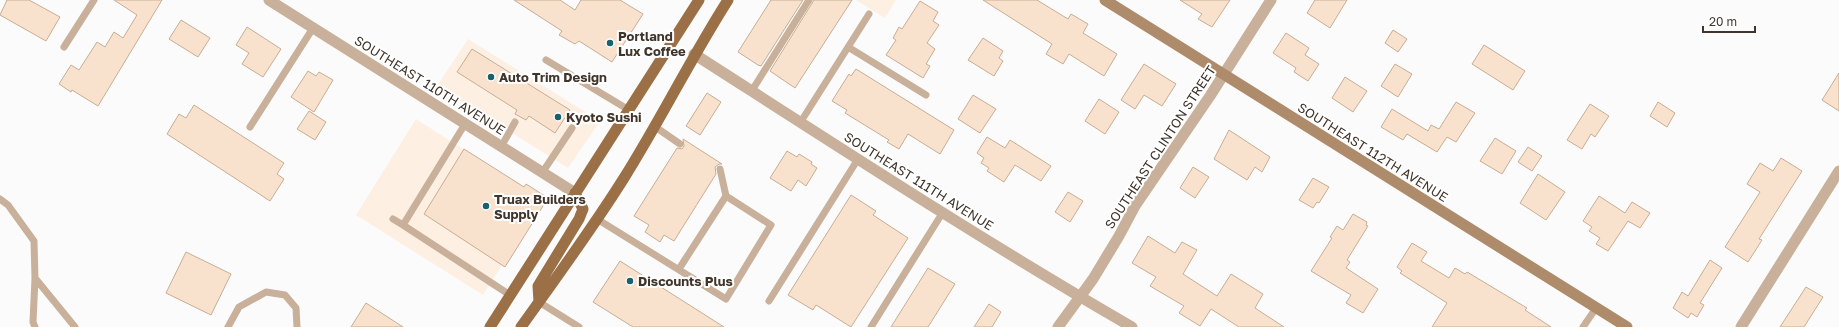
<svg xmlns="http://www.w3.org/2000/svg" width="1839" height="327" font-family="'Golos Text',sans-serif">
	<rect width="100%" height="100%" fill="#fbfbfb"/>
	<path fill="#fdefe2" d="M 856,0 L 896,0 L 885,18 Z
		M 468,39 L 600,121 L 568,168 L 437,86 Z
		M 416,119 L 543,200 L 483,295 L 356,215 Z"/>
	<path fill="#f9e2cd" stroke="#c8ad94" d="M 7,0 L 29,0 L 60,17 L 46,41 L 0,15 Z
		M 114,0 L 162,0 L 98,106 L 72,90 L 71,92 L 59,84 L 71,65 L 79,70 L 97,42 L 105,47 L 114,32 L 123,38 L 137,15 Z
		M 514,0 L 560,0 L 575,10 L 581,0 L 620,0 L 643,14 L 612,62 L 579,41 L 575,44 L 559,35 L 562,31 Z
		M 771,0 L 803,0 L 761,66 L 758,65 L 738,52 Z
		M 814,0 L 852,0 L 795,88 L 770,71 Z
		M 983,0 L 1037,0 L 1068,19 L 1071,14 L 1088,24 L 1083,33 L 1117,54 L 1104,76 L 1069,54 L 1063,64 L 1046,54 L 1052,44 Z
		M 1180,0 L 1230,0 L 1212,27 L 1198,19 L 1202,14 Z
		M 1315,0 L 1347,0 L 1330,28 L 1307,13 Z
		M 920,1 L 938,12 L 933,21 L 939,25 L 927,43 L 935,49 L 926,64 L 930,66 L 923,78 L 886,55 L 896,40 L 893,38 L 899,27 L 902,29 Z
		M 181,20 L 210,38 L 198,57 L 169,39 Z
		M 247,27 L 281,49 L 263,77 L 242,64 L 249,53 L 236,45 Z
		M 1393,30 L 1407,39 L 1398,52 L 1385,43 Z
		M 1286,33 L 1309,48 L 1305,55 L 1319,64 L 1308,81 L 1294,72 L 1296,68 L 1273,53 Z
		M 983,38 L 1003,51 L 999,58 L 1003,61 L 994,76 L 968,60 Z
		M 1484,45 L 1525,71 L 1513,90 L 1472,64 Z
		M 472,49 L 570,110 L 555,133 L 529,116 L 526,120 L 515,114 L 517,110 L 457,72 Z
		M 1144,64 L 1176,84 L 1162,106 L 1144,95 L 1135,109 L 1121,100 Z
		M 1395,64 L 1412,74 L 1398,97 L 1381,86 Z
		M 856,69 L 954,130 L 940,154 L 908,134 L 899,149 L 887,142 L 889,140 L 845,113 L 847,110 L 832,101 L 849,74 L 851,76 Z
		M 308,71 L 316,76 L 319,72 L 333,80 L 314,112 L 291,97 Z
		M 1839,73 L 1839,111 L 1822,100 Z
		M 1345,77 L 1367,91 L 1353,112 L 1332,98 Z
		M 707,93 L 721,102 L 700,135 L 686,126 Z
		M 973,95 L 996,109 L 980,133 L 958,119 Z
		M 1099,99 L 1119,112 L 1105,134 L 1085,121 Z
		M 1456,102 L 1475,113 L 1456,142 L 1447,137 L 1437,152 L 1407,134 L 1403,140 L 1381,127 L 1392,109 L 1428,131 L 1431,125 L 1439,129 Z
		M 1658,102 L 1675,113 L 1667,127 L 1650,116 Z
		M 1590,104 L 1609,116 L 1595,137 L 1591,134 L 1582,149 L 1567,140 Z
		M 194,105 L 284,163 L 277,174 L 284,179 L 270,201 L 167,134 L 179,114 L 186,118 Z
		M 309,111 L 326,122 L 315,140 L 297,129 Z
		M 1229,130 L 1270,157 L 1262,172 L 1255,167 L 1247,180 L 1214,159 Z
		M 987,137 L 1005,148 L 1010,140 L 1051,166 L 1041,181 L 1015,165 L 1004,182 L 987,171 L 989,168 L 981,163 L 984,158 L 977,153 Z
		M 1495,138 L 1516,151 L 1502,174 L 1480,161 Z
		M 683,139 L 722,164 L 719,164 L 715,167 L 716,174 L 674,241 L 664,235 L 660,242 L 645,232 L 649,225 L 634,216 L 677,148 L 682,149 L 684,146 Z
		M 1528,147 L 1542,156 L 1532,171 L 1518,162 Z
		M 464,149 L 524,187 L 526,184 L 548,198 L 505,267 L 424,214 Z
		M 787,151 L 797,157 L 799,154 L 812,162 L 811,164 L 817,168 L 806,186 L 798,180 L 791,191 L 770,178 Z
		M 1781,158 L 1802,171 L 1759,239 L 1762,240 L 1748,262 L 1725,247 L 1760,192 L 1747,184 L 1760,163 L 1773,171 Z
		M 1193,167 L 1209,177 L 1195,198 L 1180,188 Z
		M 1538,174 L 1565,192 L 1546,220 L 1520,203 Z
		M 1313,178 L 1329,187 L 1319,203 L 1317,202 L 1313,208 L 1299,200 Z
		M 1068,192 L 1083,201 L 1070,222 L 1055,212 Z
		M 851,195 L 876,211 L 873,215 L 908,238 L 851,327 L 816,305 L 813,310 L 788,295 Z
		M 1599,196 L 1625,213 L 1632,202 L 1650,213 L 1640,228 L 1628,221 L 1608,251 L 1596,244 L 1600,238 L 1589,231 L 1592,227 L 1583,221 Z
		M 1353,214 L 1367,222 L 1366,225 L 1368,226 L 1347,260 L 1350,262 L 1346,268 L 1378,289 L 1363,313 L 1346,303 L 1351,295 L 1311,271 L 1332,238 L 1330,237 L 1337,226 L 1343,230 Z
		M 1148,236 L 1175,253 L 1182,242 L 1197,250 L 1183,274 L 1217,296 L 1231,274 L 1263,294 L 1255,308 L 1284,327 L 1239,327 L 1211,309 L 1200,326 L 1179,313 L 1184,306 L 1150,286 L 1156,277 L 1132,263 Z
		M 1412,243 L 1427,252 L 1421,261 L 1449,278 L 1455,268 L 1465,274 L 1467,272 L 1527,308 L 1525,310 L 1551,327 L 1432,327 L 1447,303 L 1400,273 L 1402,271 L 1397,267 Z
		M 186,252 L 231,274 L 211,315 L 166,293 Z
		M 1710,260 L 1722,268 L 1700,303 L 1704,305 L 1697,317 L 1691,313 L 1688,318 L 1673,308 L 1682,292 L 1688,296 Z
		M 620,261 L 724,327 L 633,327 L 593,302 Z
		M 928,268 L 955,284 L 928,327 L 891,327 Z
		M 1806,287 L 1823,297 L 1804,327 L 1780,327 Z
		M 366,303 L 403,327 L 351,327 Z
		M 989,304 L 1001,312 L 992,327 L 974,327 Z"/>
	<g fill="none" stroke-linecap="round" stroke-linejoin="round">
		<path stroke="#c9b09a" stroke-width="7" d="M 64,47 L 94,0
			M 848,47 L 926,95
			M 546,60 L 629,110
			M 751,92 L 809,0
			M 800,123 L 869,14
			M 654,126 L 680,144
			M 250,127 L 313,28
			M 501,147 L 515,122
			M 720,169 L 726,196
			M 542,173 L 572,128
			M 0,199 L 8,205 L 34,241 L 35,278 L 33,322 L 35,327
			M 393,219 L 403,225 L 465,124
			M 597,219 L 726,299 L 771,225 L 726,196 L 679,269
			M 403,225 L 510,295
			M 35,278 L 75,327
			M 769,301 L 858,159
			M 539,302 L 579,327
			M 228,327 L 239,307 L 266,292 L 285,295 L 296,308 L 297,327
			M 871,327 L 943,212
			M 1583,327 L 1596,308"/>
		<path stroke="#c9b09a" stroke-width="11" d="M 269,0 L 575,193
			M 694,54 C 839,147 983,241 1132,327
			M 1058,327 L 1093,279 L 1119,236 L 1135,206 L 1210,96 L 1271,0
			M 1741,327 L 1839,171"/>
		<path stroke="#ae8b6a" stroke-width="11" d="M 1105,0 L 1627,327"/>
		<path stroke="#9b7046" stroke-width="11" d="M 539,302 L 538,286 L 579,219 L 583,209 L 575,193
			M 490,327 L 699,0
			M 521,327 C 556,278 592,229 624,178 C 661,119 691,58 728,0"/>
	</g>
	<g fill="#18616f" stroke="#fff" stroke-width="1.5">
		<circle cx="610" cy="43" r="4"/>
		<circle cx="491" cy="77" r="4"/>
		<circle cx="558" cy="117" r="4"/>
		<circle cx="486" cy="206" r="4"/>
		<circle cx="630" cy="281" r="4"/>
	</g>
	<g text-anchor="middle" stroke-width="4" stroke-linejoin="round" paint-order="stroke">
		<g font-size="13" font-weight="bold" fill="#40352b" stroke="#fff" text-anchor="start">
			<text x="618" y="41">Portland<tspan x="618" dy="15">Lux Coffee</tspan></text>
			<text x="499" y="82">Auto Trim Design</text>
			<text x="566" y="122">Kyoto Sushi</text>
			<text x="494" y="204">Truax Builders<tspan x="494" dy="15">Supply</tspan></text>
			<text x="638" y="286">Discounts Plus</text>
		</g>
		<g font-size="13" fill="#40352b" stroke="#fff">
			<text transform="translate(430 85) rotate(32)" y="5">SOUTHEAST 110TH AVENUE</text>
			<text transform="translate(1160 147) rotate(-57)" y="5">SOUTHEAST CLINTON STREET</text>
			<text transform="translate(1373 152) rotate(32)" y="5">SOUTHEAST 112TH AVENUE</text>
			<text transform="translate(919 181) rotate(32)" y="5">SOUTHEAST 111TH AVENUE</text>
		</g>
	</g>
	<path d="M1703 26v6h52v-6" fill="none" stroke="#40352b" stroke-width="2"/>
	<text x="1709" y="26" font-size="12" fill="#40352b" stroke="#ffffff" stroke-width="3" paint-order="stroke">20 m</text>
</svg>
